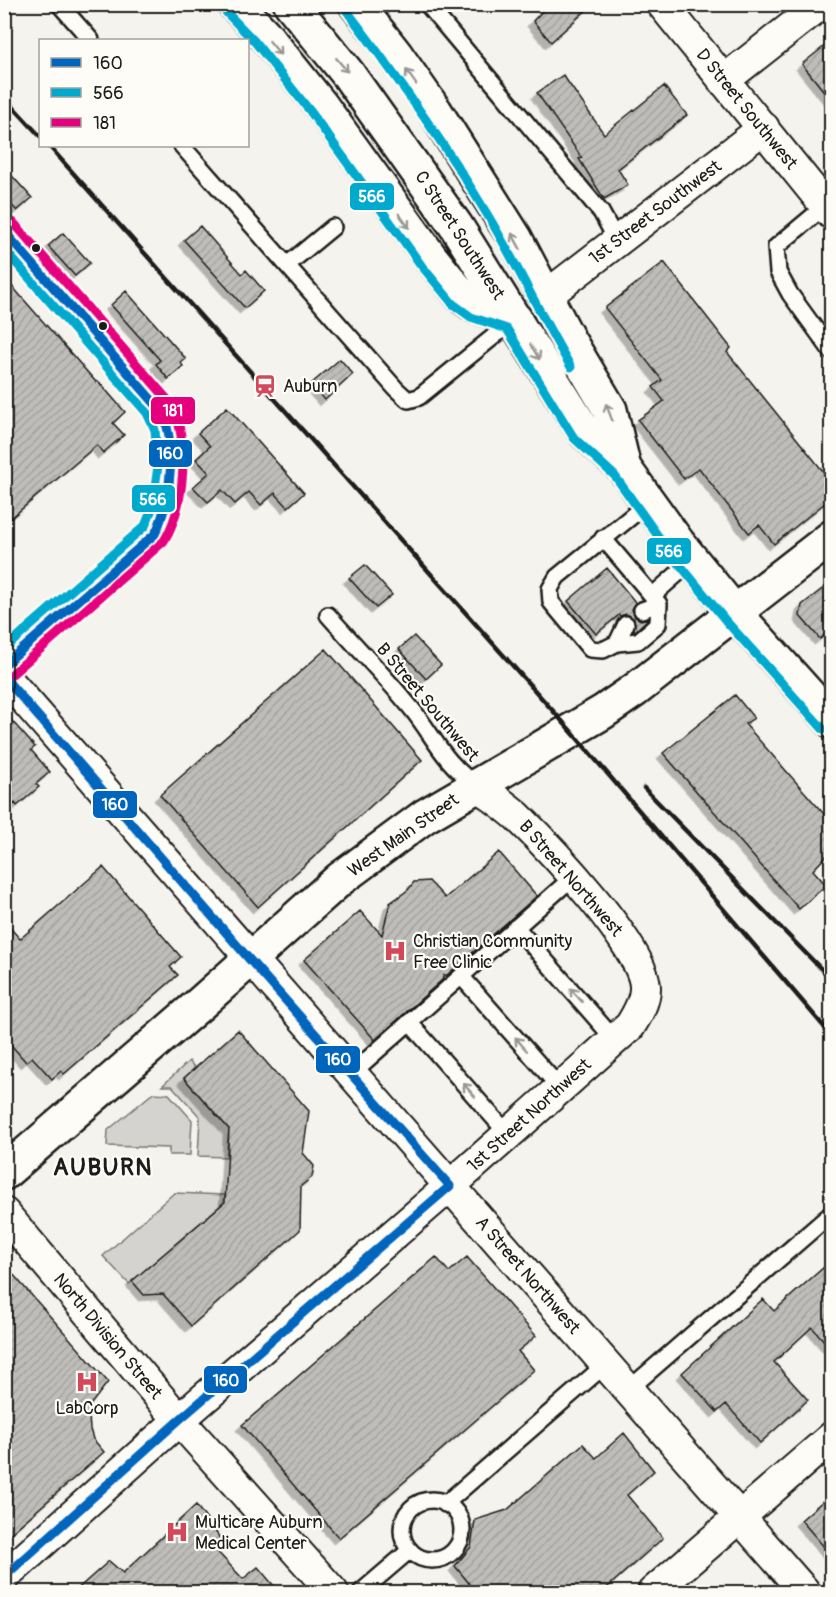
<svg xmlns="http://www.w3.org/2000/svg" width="836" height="1597" font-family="Pangolin,sans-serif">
	<defs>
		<pattern id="building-hatch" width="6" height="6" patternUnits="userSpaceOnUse" patternTransform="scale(1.5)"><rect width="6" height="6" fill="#bebdba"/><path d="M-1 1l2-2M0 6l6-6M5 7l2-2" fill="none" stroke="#a3a29f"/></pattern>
		<filter id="shadow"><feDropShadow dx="-5.5" dy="5.5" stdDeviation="0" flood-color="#0004"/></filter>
	</defs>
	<rect width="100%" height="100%" fill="#f4f3ee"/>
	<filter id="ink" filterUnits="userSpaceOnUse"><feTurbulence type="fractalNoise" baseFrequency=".0167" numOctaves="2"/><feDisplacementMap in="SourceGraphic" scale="12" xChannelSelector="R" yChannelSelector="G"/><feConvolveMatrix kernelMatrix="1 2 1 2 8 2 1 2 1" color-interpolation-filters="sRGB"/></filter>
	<g filter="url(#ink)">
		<path fill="#d4d3cf" stroke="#787876" stroke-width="1.5" d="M 189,1061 L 195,1068 L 184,1078 L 229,1129 L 226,1157 L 198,1156 L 200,1117 L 172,1086 L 162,1086 Z
			M 153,1093 L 169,1094 L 192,1120 L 190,1155 L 169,1155 L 169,1148 L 107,1146 L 108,1130 Z
			M 174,1193 L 225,1195 L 224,1202 L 129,1284 L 103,1256 Z"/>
		<path fill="url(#building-hatch)" stroke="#1c1c1c" stroke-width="1.5" filter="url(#shadow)" d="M 549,4 L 593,4 L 551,42 L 533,21 Z
			M 831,41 L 831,100 L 802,64 Z
			M 563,75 L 604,134 L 664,86 L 687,115 L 618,169 L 628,185 L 604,199 L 579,159 L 582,158 L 537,93 Z
			M 4,167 L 32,198 L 17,211 L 4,197 Z
			M 200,226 L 242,274 L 246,270 L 264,291 L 245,308 L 184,240 Z
			M 63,233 L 90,263 L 75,276 L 48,246 Z
			M 664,262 L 731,348 L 727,352 L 831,481 L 831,498 L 774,544 L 759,525 L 749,533 L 699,468 L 684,479 L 638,420 L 664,401 L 653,387 L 662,380 L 605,308 Z
			M 4,277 L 96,382 L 98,381 L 125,412 L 113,423 L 124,435 L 103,453 L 97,445 L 4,524 Z
			M 126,291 L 186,359 L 181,363 L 183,366 L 168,379 L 156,364 L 160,360 L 111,305 Z
			M 340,359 L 353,374 L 325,400 L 311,384 Z
			M 227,407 L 304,493 L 288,507 L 275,493 L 261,505 L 249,492 L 235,504 L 222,490 L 208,502 L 193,487 L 209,473 L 196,459 L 210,446 L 198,433 Z
			M 365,565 L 392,595 L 376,608 L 349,578 Z
			M 607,568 L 636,603 L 632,609 L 635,617 L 641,620 L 649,618 L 634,632 L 634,619 L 626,614 L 620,616 L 619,615 L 596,634 L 568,601 Z
			M 831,582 L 831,630 L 820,639 L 800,616 L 802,605 Z
			M 414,636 L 441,665 L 426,679 L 399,649 Z
			M 326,649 L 422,760 L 258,907 L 160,795 Z
			M 735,695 L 754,718 L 745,724 L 831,822 L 831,851 L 813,870 L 826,885 L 799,909 L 663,753 Z
			M 4,712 L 35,747 L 31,750 L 50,772 L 36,784 L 39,787 L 17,806 L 15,803 L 4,812 Z
			M 499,852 L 537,896 L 447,975 L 444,975 L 442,980 L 375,1040 L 304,960 L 360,911 L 382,935 L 390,903 L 408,890 L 414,882 L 429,881 L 445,898 Z
			M 103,867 L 181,957 L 170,967 L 178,975 L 64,1074 L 61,1071 L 52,1079 L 32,1057 L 26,1062 L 4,1037 L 4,921 L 20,939 Z
			M 238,1030 L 309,1111 L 303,1153 L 314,1166 L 312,1177 L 301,1186 L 300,1230 L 191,1326 L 163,1294 L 144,1295 L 132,1281 L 225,1202 L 229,1129 L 184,1078 Z
			M 436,1257 L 449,1272 L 467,1257 L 536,1336 L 518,1351 L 534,1370 L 339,1538 L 242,1425 Z
			M 831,1261 L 831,1349 L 812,1327 L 774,1362 L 808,1400 L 760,1443 L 726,1404 L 717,1412 L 682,1373 L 763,1299 L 774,1311 Z
			M 4,1264 L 108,1382 L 91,1404 L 89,1416 L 90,1429 L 93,1439 L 104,1452 L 4,1539 Z
			M 624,1433 L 654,1471 L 627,1495 L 663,1538 L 601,1593 L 477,1593 L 455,1566 L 471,1547 L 475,1520 L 507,1510 L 583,1444 L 596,1458 Z
			M 831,1494 L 831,1555 L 801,1520 Z
			M 196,1505 L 220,1538 L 212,1546 L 243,1579 L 258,1567 L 280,1593 L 73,1593 L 109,1561 L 123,1573 Z"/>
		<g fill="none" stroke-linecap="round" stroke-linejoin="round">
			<g stroke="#1c1c1c" stroke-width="20">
				<path id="lane" d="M 59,4 L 91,40
					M 427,4 L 601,212 L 617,241
					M 182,146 L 396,389 L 408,400 L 419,397 L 514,320
					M 825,206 L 776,247 L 778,272 L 790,294 L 832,352
					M 4,230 L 157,406 C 160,413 165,420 167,427 C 173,451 169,514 155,534 L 4,665
					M 287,265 L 333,227
					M 603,538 L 659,604 L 658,624 L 638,641 L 617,643 L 603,650 L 590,649 L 551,602 L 550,589 L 557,577 L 648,503
					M 652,596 L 692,561
					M 642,610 L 659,604
					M 328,615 C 355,646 385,676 411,708 C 434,736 444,764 477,785
					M 617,643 L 626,624
					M 516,927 L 614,1039
					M 461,976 L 560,1088
					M 409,1022 L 508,1134
					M 351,1074 L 573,877
					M 628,1390 L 832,1213
					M402 1530a30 30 0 1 1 60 0a30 30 0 1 1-60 0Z
					M 445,1504 L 606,1364
					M 361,1592 L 410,1550"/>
			</g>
			<g stroke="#1c1c1c" stroke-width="34">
				<path id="street" d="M 662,4 L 832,214
					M 723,81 L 821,4
					M 546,296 L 764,128
					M 4,676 L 805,1592
					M 4,1213 L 179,1420 L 333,1592
					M 4,1577 L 179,1420 L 450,1186 L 630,1026 C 637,1015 645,1002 645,988 C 646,949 547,845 517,816 C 504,805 490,795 477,785
					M 653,1592 L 832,1437"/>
			</g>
			<g stroke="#1c1c1c" stroke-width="38">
				<path id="secondary" d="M 235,4 L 264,34 L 320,104 L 431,258 L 462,296 L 476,306 L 515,319
					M 291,4 L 348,74 L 456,226 L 584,431 L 624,468 L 678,543 L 735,613 L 832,721
					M 356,4 L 396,55 L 435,111 L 515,238 L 569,341 L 610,410 L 624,468
					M 4,1173 L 202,1002 L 340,879 L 425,816 L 603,712 L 635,690 L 832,537"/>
			</g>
			<use href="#lane" stroke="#fdfcf7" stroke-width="15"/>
			<use href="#street" stroke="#fdfcf7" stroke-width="30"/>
			<use href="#secondary" stroke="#fdfcf7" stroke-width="33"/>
			<path stroke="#1c1c1c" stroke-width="4.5" d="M 4,97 L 40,136
				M 49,146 L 571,731 L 832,1036
				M 644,788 L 832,980"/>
			<g stroke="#fdfcf7" stroke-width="14">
				<path id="bus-1" d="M 4,231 L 157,406 C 160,413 165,420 167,427 C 175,458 169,506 155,534 L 4,665
					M 4,677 L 249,959 L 450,1186
					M 4,1577 L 179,1420 L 450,1186"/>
			</g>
			<g stroke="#fdfcf7" stroke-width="14">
				<path id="bus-2" d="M 347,11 C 397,77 445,144 487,214 C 517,264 541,317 571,367
					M 226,12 L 255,42 L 310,111 L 421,265 L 453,304 L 471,317 L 507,329 L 574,438 L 615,476 L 668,550 L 726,621 L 823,729
					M 4,249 L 147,413 L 155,430 L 158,466 L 152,509 L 145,526 L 4,649"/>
			</g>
			<g stroke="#fdfcf7" stroke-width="14">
				<path id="bus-3" d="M 12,674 L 164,541 C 183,510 187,460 179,425 C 177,416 171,407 167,399 L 13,222"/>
			</g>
			<use href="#bus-1" stroke="#0065bd" stroke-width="9"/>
			<use href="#bus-2" stroke="#00a9ce" stroke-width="9"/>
			<use href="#bus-3" stroke="#e5007d" stroke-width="9"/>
		</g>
		<defs><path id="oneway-shaft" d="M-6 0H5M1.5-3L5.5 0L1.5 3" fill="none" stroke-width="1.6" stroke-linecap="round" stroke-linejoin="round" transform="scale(1.5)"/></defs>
		<g stroke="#989794">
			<use href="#oneway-shaft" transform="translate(275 48) rotate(51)"/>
			<use href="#oneway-shaft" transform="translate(342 65) rotate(50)"/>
			<use href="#oneway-shaft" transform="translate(411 77) rotate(-125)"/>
			<use href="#oneway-shaft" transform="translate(404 221) rotate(54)"/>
			<use href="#oneway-shaft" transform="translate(516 241) rotate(-119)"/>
			<use href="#oneway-shaft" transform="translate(535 352) rotate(59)"/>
			<use href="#oneway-shaft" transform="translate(609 412) rotate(-111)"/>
			<use href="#oneway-shaft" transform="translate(576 995) rotate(-131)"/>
			<use href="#oneway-shaft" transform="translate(521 1044) rotate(-131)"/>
			<use href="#oneway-shaft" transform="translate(469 1090) rotate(-132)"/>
		</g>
	</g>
	<defs>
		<g id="station-bare" transform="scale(1.8)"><path d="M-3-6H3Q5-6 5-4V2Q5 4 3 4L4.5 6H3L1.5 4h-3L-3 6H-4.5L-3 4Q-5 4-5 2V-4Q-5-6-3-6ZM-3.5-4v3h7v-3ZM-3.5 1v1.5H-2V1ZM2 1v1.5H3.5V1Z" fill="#d1495b" stroke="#fdfcf7" stroke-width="2.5" paint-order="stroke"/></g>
		<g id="hospital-bare" transform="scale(1.8)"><path d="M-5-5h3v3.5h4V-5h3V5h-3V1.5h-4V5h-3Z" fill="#d1495b" stroke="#fdfcf7" stroke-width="2.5" paint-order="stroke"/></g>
	</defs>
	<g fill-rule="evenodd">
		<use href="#station-bare" x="265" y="386"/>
		<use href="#hospital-bare" x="395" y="951"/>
		<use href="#hospital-bare" x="87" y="1382"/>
		<use href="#hospital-bare" x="177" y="1532"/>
	</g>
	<g fill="#1c1c1c" stroke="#fdfcf7" stroke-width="2">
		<circle cx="36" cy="248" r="5"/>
		<circle cx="103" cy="326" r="5"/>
	</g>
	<g text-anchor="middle" stroke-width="4.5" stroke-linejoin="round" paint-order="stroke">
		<g font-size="18" fill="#1c1c1c" stroke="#fdfcf7">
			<text transform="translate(747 109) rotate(51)" y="6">D Street Southwest</text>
			<text transform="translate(655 212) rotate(-37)" y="6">1st Street Southwest</text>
			<text transform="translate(460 235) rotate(57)" y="6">C Street Southwest</text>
			<text transform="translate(428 702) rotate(50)" y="6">B Street Southwest</text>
			<text transform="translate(403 835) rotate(-35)" y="6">West Main Street</text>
			<text transform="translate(571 878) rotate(49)" y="6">B Street Northwest</text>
			<text transform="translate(529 1115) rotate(-42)" y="6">1st Street Northwest</text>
			<text transform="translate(528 1275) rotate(49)" y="6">A Street Northwest</text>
			<text transform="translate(108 1336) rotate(50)" y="6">North Division Street</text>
		</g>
		<g font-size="18" fill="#1c1c1c" stroke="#fdfcf7" text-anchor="start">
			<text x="283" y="392">Auburn</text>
			<text x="413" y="947">Christian Community<tspan x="413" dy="21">Free Clinic</tspan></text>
			<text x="87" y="1414" text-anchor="middle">LabCorp</text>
			<text x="195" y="1528">Multicare Auburn<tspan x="195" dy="21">Medical Center</tspan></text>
		</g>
		<g font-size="24" font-weight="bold" letter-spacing="1.5" fill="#1c1c1c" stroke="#fdfcf7">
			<text x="103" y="1175">AUBURN</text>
		</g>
	</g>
	<g stroke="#fdfcf7" stroke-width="2">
		<rect x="349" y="182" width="46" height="29" rx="6" fill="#00a9ce"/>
		<rect x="150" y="396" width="46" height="29" rx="6" fill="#e5007d"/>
		<rect x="148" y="439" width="45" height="29" rx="6" fill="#0065bd"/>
		<rect x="131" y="484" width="45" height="29" rx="6" fill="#00a9ce"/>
		<rect x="646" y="537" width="46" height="28" rx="6" fill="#00a9ce"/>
		<rect x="92" y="790" width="46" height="29" rx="6" fill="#0065bd"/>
		<rect x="315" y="1045" width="46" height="29" rx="6" fill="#0065bd"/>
		<rect x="203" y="1365" width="45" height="29" rx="6" fill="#0065bd"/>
	</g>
	<g font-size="16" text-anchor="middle" font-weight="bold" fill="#fff">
		<text x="372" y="202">566</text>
		<text x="173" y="416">181</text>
		<text x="170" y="459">160</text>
		<text x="153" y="505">566</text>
		<text x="669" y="557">566</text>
		<text x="115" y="810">160</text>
		<text x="338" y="1065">160</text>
		<text x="226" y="1386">160</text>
	</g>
	<rect width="836" height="1597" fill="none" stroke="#fdfcf7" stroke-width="24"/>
	<rect x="12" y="12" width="812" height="1573" fill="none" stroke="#1c1c1c" stroke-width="2" filter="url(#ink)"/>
	<rect x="39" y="39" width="210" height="108" fill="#fdfcf7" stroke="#a3a29f" stroke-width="1.5"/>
	<rect x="51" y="58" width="30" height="9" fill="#0065bd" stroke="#a3a29f" stroke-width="1.5"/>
	<text x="93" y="69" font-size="18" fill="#1c1c1c">160</text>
	<rect x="51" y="88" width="30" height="9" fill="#00a9ce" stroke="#a3a29f" stroke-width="1.5"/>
	<text x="93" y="99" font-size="18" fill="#1c1c1c">566</text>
	<rect x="51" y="118" width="30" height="9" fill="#e5007d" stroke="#a3a29f" stroke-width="1.5"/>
	<text x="93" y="129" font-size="18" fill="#1c1c1c">181</text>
</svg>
